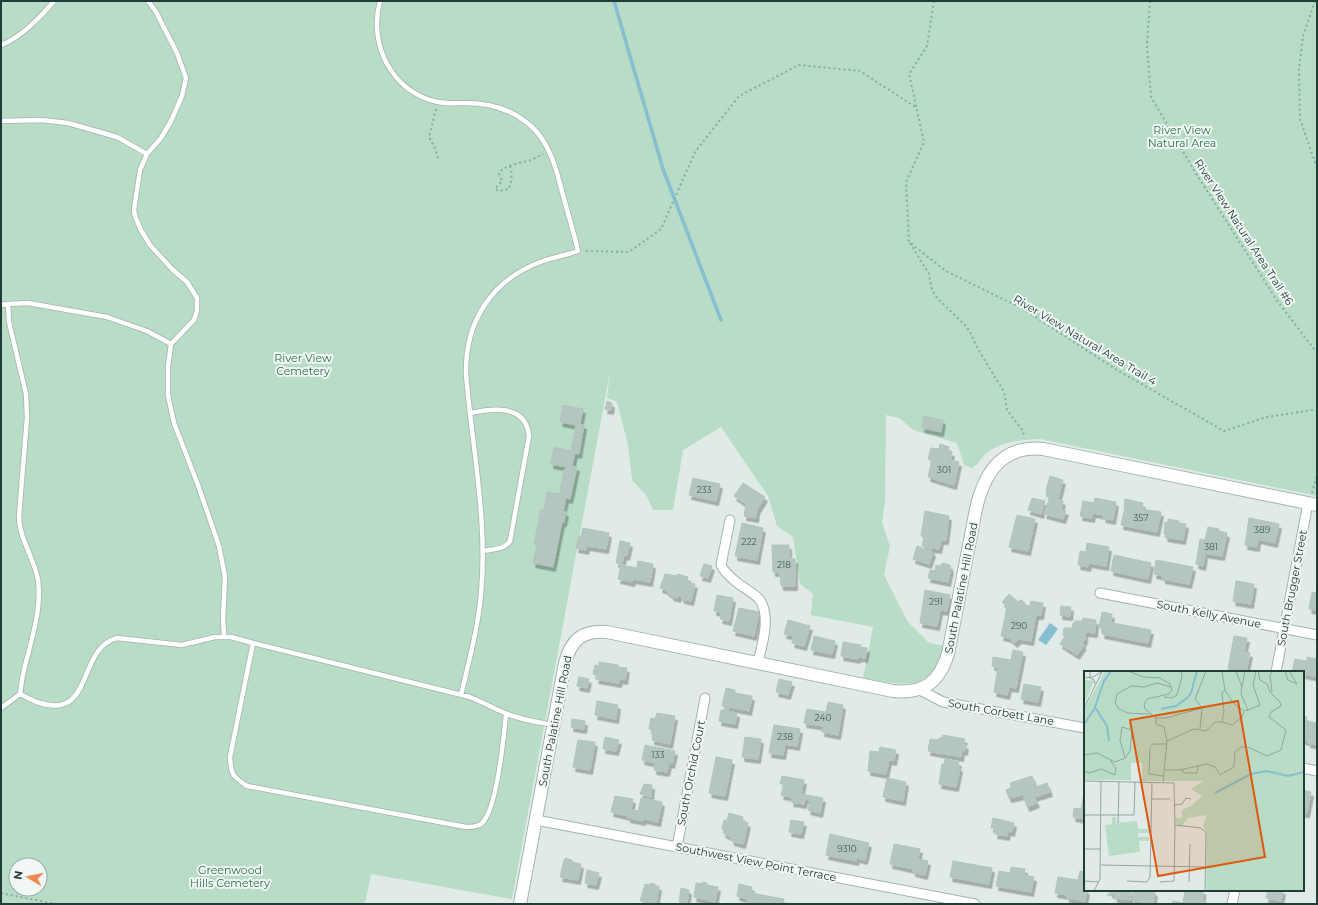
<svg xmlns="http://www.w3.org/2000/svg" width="1318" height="905" font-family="Montserrat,sans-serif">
	<defs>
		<filter id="shadow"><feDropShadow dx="2.5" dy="4.5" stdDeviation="0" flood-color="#0004"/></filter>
	</defs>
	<rect width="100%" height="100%" fill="#e0ebe7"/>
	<path fill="#b8dcc5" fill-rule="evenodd" d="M 1,1 L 1317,1 L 1317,496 L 1040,439 C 1021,440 1004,441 988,452 C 981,457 980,463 972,468 L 964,465 L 957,443 L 913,430 L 899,418 L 886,415 L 885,501 L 882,523 L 890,546 L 884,575 L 908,622 L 929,643 L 945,646 C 934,694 901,685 863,678 L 873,627 L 811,615 L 813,594 L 800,584 L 793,537 L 777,526 L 768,496 L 721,427 L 683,450 L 673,510 L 653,510 L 646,495 L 632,480 L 628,445 L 617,402 L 607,398 L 610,372 L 512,899 L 371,874 L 365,904 L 1,904 ZM 16,865 L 40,865 L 40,889 L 16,889 Z"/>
	<path fill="#87bfd1" d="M 1050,623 L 1058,629 L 1046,645 L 1038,640 Z"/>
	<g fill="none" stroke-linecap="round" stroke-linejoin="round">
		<path stroke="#87bfd1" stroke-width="3.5" d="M 614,1 L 663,169 L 721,320"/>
	</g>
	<path fill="#b5c6c0" stroke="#b2c4be" filter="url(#shadow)" d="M 607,401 L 612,403 L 611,410 L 605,409 Z
		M 563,405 L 583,409 L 580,424 L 584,425 L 579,454 L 575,453 L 572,466 L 577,467 L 570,499 L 566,498 L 563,512 L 566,512 L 564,522 L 562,522 L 553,567 L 533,563 L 537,545 L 534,544 L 541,509 L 544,510 L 547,492 L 561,494 L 562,491 L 560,491 L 564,470 L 565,470 L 566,467 L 551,464 L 554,447 L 571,451 L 576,425 L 560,422 Z
		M 924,416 L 943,420 L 941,432 L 922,428 Z
		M 940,444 L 949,447 L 948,451 L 952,452 L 950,460 L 959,462 L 954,485 L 928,477 L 932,460 L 928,459 L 931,448 L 939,449 Z
		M 1050,476 L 1063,480 L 1058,499 L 1063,501 L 1061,509 L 1066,511 L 1063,519 L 1044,514 L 1050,497 L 1046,496 L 1047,491 L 1046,490 Z
		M 693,478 L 720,484 L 716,501 L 689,495 Z
		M 743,483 L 765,497 L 757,510 L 756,518 L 744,516 L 746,504 L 734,496 Z
		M 1032,498 L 1045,501 L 1041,514 L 1028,510 Z
		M 1095,498 L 1116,502 L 1113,520 L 1103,518 L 1104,515 L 1093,513 L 1092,518 L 1080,516 L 1083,501 L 1094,503 Z
		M 1125,499 L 1143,503 L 1142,509 L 1161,512 L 1157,532 L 1121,525 L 1125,507 L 1124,507 Z
		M 925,511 L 949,516 L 946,540 L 941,540 L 939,549 L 932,548 L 931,551 L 933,552 L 929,564 L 913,559 L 917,546 L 928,550 L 929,547 L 922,546 L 924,537 L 921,536 Z
		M 1017,515 L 1035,519 L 1028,551 L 1009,547 Z
		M 1249,518 L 1279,524 L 1275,543 L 1258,539 L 1257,547 L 1245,545 Z
		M 1168,519 L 1179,521 L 1179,523 L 1186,524 L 1183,540 L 1165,537 L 1166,534 L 1164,534 L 1165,522 L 1168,523 Z
		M 742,523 L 763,528 L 757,560 L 735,556 Z
		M 1208,527 L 1219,529 L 1219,531 L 1227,533 L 1222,556 L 1203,553 L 1203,554 L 1205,555 L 1203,566 L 1196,564 L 1200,539 L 1205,540 Z
		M 583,528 L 609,533 L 606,549 L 587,546 L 586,550 L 576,548 L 579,536 L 581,536 Z
		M 620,541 L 630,543 L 627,556 L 624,555 L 622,564 L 616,563 Z
		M 1087,543 L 1109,547 L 1106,566 L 1089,563 L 1088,567 L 1078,565 L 1080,551 L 1086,552 Z
		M 772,545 L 789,545 L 789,559 L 795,559 L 795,586 L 781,586 L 780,572 L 773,572 Z
		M 1114,555 L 1151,563 L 1148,579 L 1111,571 Z
		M 1156,560 L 1193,567 L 1189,584 L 1163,579 L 1163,576 L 1154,574 Z
		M 638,561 L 653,564 L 650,582 L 633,579 L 632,582 L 618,579 L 621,565 L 637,568 Z
		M 942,563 L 950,565 L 950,568 L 951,568 L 948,582 L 928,578 L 930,570 L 935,571 L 936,565 L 941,566 Z
		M 704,564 L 712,566 L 708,578 L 700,576 Z
		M 665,574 L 677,576 L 678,574 L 688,577 L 687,582 L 695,584 L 691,601 L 682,599 L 681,596 L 679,595 L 678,598 L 671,596 L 671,594 L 667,592 L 666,590 L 660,588 Z
		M 1236,581 L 1254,584 L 1251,604 L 1233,601 Z
		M 925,590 L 950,595 L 947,611 L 940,610 L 937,626 L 920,623 Z
		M 1312,592 L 1317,593 L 1317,610 L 1309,609 Z
		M 1009,594 L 1018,602 L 1020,600 L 1022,600 L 1025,603 L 1025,605 L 1030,606 L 1031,601 L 1043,603 L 1041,615 L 1036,615 L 1031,641 L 1019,639 L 1015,643 L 1009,638 L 1001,636 L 1007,607 L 1002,602 Z
		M 717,595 L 733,598 L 729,621 L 720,619 L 722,612 L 714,611 Z
		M 1061,606 L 1071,607 L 1070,616 L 1060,615 Z
		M 739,608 L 759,612 L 754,636 L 733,631 Z
		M 1102,612 L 1112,614 L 1111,624 L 1113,623 L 1151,630 L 1148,643 L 1102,634 L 1103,628 L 1099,628 Z
		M 1083,618 L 1096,620 L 1095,633 L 1085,632 L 1085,639 L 1082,644 L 1084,645 L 1077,655 L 1060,644 L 1065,636 L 1063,635 L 1064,628 L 1072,628 L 1073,623 L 1075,623 L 1075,621 L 1082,621 Z
		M 788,620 L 810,626 L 804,646 L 792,643 L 794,636 L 784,634 Z
		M 814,636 L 835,641 L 832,654 L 811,650 Z
		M 1234,636 L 1247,638 L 1244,652 L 1250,653 L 1246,672 L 1228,669 Z
		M 843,642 L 861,645 L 860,647 L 867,648 L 865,658 L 858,657 L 858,659 L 841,656 Z
		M 1013,650 L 1023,652 L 1016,688 L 1009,687 L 1007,695 L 994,692 L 998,667 L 992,666 L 993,657 L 1011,660 Z
		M 1307,657 L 1317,659 L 1317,677 L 1303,674 L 1303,672 L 1292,672 L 1295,659 L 1307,661 Z
		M 599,662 L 618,665 L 618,667 L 627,668 L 625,680 L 620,679 L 619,683 L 596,679 L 597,675 L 593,674 L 595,665 L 599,666 Z
		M 579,677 L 589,679 L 587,688 L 577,686 Z
		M 779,679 L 792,682 L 788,695 L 776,692 Z
		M 1024,684 L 1041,687 L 1038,702 L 1021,699 Z
		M 726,688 L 735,690 L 735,693 L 752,696 L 749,711 L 729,707 L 728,711 L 737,713 L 735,724 L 719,721 L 721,710 L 726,710 L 726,707 L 722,706 Z
		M 597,701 L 618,705 L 616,719 L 595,715 Z
		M 828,702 L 843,705 L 838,735 L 822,732 L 823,726 L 804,723 L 807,709 L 826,712 Z
		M 657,713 L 675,716 L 670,744 L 652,740 L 653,730 L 649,729 L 651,718 L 655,719 Z
		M 1303,716 L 1307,717 L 1306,721 L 1317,723 L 1317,745 L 1308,743 L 1308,741 L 1303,740 Z
		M 572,719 L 585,721 L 584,729 L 571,727 Z
		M 774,725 L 800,729 L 797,746 L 785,744 L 783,755 L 769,753 Z
		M 943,735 L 965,739 L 963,744 L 966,745 L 965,751 L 962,750 L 961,757 L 928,751 L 930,739 L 938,740 L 939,738 L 942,738 Z
		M 605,737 L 619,740 L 616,751 L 603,749 Z
		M 745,737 L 761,739 L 758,759 L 742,757 Z
		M 578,740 L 595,742 L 590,770 L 573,767 Z
		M 645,745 L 675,751 L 672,764 L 669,763 L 667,772 L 654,770 L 655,763 L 642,760 Z
		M 880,747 L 896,750 L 894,761 L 889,760 L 886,774 L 868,771 L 870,751 L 879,752 Z
		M 716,757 L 732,760 L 725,796 L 709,793 Z
		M 945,759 L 959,762 L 958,767 L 960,768 L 956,787 L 939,784 L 942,764 L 944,764 Z
		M 782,776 L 804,780 L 801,794 L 823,798 L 820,813 L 808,810 L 810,800 L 805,799 L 804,804 L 791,802 L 792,797 L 781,795 L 784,784 L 780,784 Z
		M 1032,776 L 1036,787 L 1047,783 L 1050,792 L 1034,797 L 1037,803 L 1027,807 L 1023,795 L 1009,798 L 1006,790 L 1011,788 L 1010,783 Z
		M 887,778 L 906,782 L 903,801 L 883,797 Z
		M 644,784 L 652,785 L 651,797 L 640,794 Z
		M 1085,789 L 1085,819 L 1073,817 L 1074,808 L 1081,809 Z
		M 1303,790 L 1311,792 L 1307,813 L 1303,813 Z
		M 615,796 L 633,799 L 631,810 L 638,811 L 641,798 L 662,802 L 658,822 L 644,819 L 643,821 L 628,818 L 628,816 L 611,812 Z
		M 729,813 L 743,817 L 742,821 L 748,823 L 743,844 L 732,841 L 731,837 L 723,833 L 724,829 L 722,829 L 724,820 L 727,821 Z
		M 993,818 L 1014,823 L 1012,832 L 1008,831 L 1007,836 L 995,834 L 996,829 L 991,828 Z
		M 791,820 L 804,822 L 801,834 L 789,832 Z
		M 830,834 L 869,843 L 865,860 L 857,858 L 856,861 L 826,855 Z
		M 894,844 L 920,849 L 918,859 L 928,861 L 925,875 L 913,872 L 913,869 L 890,864 Z
		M 565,858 L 572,860 L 572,862 L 581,864 L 578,880 L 560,877 L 564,860 L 565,860 Z
		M 953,861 L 992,868 L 989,884 L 950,877 Z
		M 1011,867 L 1025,869 L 1024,875 L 1034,877 L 1031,892 L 996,886 L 999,871 L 1010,873 Z
		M 587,870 L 599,873 L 596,885 L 585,883 Z
		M 1080,871 L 1085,872 L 1085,890 L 1087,890 L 1085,901 L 1067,898 L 1067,895 L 1055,893 L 1058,877 L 1078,880 Z
		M 703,882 L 707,883 L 707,885 L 718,887 L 715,902 L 694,897 L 696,883 L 703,884 Z
		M 650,883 L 655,884 L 655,886 L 659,886 L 656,904 L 640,901 L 645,884 L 650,885 Z
		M 739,884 L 752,887 L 751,893 L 784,899 L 783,904 L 747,904 L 748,899 L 737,896 Z
		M 681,888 L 689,890 L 687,903 L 679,902 Z
		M 1105,890 L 1132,890 L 1130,900 L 1115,898 L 1115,895 L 1110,893 L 1110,891 Z
		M 1134,890 L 1141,890 L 1139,901 L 1132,900 Z
		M 1142,890 L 1153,890 L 1153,892 L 1155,892 L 1153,904 L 1144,904 L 1140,902 Z
		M 1185,890 L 1203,890 L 1203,902 L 1207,903 L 1207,904 L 1172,904 L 1173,901 L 1183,903 Z
		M 1268,890 L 1283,890 L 1281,901 L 1266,898 Z"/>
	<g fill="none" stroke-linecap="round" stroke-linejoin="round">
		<g stroke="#a3b3ae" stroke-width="6">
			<path id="service" d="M 380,1 C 368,44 392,93 438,102 C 447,104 456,103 465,103 C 490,103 514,110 532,127 C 552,146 557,173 564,199 C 569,216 574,234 578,251 C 567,255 554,257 543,261 C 492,279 465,321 466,374 C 472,447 488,521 481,594 C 478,628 469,661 461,695
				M 1,45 C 19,39 42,16 54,1
				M 1,121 L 41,120 L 68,123 L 117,137 L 147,154 L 140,170 L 134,210 L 135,216 L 141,230 L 150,245 L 172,269 L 187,282 L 197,298 L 197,311 L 194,320 L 171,344 L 168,367 L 168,395 L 174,423 L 198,485 L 219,546 L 225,577 L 223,619 L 224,636
				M 147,154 L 161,138 L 171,121 L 182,96 L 186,78 L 177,53 L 156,12 L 148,1
				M 8,304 L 28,303 L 107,317 L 147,331 L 171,344
				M 1,305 L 8,304 L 9,322 L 26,394 L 27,418 L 19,516 C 19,539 34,557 38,580 C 42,611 31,640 24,670 C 22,678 21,686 20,694 L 1,708
				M 470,413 C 493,408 526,404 529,436 L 510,541 C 504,550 493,549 483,551
				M 253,643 L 230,757 C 231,775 233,777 247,786 L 466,827 C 471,827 477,827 481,824 C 497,812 504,735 506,714
				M 20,694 C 27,697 33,701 40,703 C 94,720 77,648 117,638 L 182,645 L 215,637 L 231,637 L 253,643 L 470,697 C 482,702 493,708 505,713 C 520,720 537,722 554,725"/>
		</g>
		<g stroke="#a3b3ae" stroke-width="11">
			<path id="minor" d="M 730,520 L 721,565 C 725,574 733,579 740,585 C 746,589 755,594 760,600 C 771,617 762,645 758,663
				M 1100,593 L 1317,635
				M 1276,672 L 1308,503
				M 920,690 L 943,702 L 1085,728
				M 1303,768 L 1317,771
				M 536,820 L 975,904
				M 677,847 L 705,698
				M 1232,904 L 1235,890"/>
		</g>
		<g stroke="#a3b3ae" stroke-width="14">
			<path id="tertiary" d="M 520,904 L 565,663 C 571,640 582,630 607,632 L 893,691 C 923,694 939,683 948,654 L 976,509 C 984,473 1002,445 1043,449 L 1317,505"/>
		</g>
		<path stroke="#80afa4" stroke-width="2" stroke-dasharray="2 3" stroke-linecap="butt" d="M 934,1 L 927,46 L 909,74 L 924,142 L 906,182 L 909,242 L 946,271 L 1023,309 L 1117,370 L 1224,431 L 1267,417 L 1313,410 L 1317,411
			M 1150,1 L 1147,45 L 1151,97 L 1195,172 L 1278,302 L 1317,353
			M 1315,1 L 1303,36 L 1299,69 L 1300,119 L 1317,168
			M 436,109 L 429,137 L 435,148 L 439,161
			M 510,166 C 513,173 511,183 509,189 L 499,191 L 495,189 L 502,181 L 499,174 C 502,165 522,163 531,160 C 535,158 539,156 543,154
			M 910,243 L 929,274 L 932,290 L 937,298 L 966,326 L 970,332 L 978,349 L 1004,392 L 1007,410 L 1023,431 L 1024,437
			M 586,251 L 629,252 L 661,229 L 695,152 L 739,96 L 799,65 L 860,71 L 917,108
			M 1312,493 L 1317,475
			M 1,893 L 55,904"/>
		<use href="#service" stroke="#fff" stroke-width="4.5"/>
		<use href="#minor" stroke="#fff" stroke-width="9"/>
		<use href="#tertiary" stroke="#fff" stroke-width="12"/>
	</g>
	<g text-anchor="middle" stroke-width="4" stroke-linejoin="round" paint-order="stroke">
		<g font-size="9" fill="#465e58">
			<text x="944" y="473">301</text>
			<text x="704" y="493">233</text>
			<text x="1141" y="521">357</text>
			<text x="1262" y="533">389</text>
			<text x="749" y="545">222</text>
			<text x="1211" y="550">381</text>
			<text x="784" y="568">218</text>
			<text x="936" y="605">291</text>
			<text x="1019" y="629">290</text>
			<text x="823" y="721">240</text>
			<text x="785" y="740">238</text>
			<text x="658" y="758">133</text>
			<text x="847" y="852">9310</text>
		</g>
		<g font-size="11" fill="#2b724c" stroke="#f0f7f4">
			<text x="1182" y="134">River View<tspan x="1182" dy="13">Natural Area</tspan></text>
			<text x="303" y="362">River View<tspan x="303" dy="13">Cemetery</tspan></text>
			<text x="230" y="874">Greenwood<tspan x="230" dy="13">Hills Cemetery</tspan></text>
		</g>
		<g font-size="11" fill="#213b36" stroke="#f0f7f4">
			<text transform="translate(1244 232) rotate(57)" y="4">River View Natural Area Trail #6</text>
			<text transform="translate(1085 340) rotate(31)" y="4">River View Natural Area Trail 4</text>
			<text transform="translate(961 588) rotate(-79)" y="4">South Palatine Hill Road</text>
			<text transform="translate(1292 588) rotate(-79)" y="4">South Brugger Street</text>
			<text transform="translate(1209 614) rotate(11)" y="4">South Kelly Avenue</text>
			<text transform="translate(1001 712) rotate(10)" y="4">South Corbett Lane</text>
			<text transform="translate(555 721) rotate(-79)" y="4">South Palatine Hill Road</text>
			<text transform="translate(691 773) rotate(-79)" y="4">South Orchid Court</text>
			<text transform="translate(756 862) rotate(11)" y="4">Southwest View Point Terrace</text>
		</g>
	</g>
	<g transform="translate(1084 671)">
		<rect width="220" height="220" fill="#e0ebe7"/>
		<path d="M 21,0 L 220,0 L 220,220 L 122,220 L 123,163 L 119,155 L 123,144 L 104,147 L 97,156 L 92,152 L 91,147 L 98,147 L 98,139 L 107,135 L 118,125 L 107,118 L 119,110 L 58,110 L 58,92 L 47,92 L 47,109 L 0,109 L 0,39 ZM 0,9 L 10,10 L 0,34 ZM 28,146 L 32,146 L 32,152 L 53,150 L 54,158 L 65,158 L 65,162 L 54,162 L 54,166 L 65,166 L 65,170 L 55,170 L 56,181 L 25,185 L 21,154 L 28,153 Z" fill="#b8dcc5"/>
		<path fill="none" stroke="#87bfd1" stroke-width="2" d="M 77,38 L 92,35 L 103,27 L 107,22 L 113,0M 0,53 L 11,37M 25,70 L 23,55 L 11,36 L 20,10 L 27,0M 131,122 L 167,103 L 183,100 L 204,105 L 220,101"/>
		<path fill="none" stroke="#94a5a0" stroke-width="1" d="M 6,0 L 6,7 L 10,9 L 11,13M 44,0 L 59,6 L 76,7 L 86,13 L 88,19 L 85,23 L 63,28 L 60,33 L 61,38 L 72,47 L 82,47 L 118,37 L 111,28 L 122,0M 152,0 L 158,16 L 161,0M 188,0 L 186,5 L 188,21M 201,0 L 204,9 L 213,13 L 205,0M 0,7 L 9,6 L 19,0M 141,19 L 149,32 L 160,40 L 164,39 L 157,23 L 158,16M 80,26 L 88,27 L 93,24 L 98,6 L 97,0M 0,37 L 18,1M 164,39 L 176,34 L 169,14 L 172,0M 65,43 L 44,42 L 35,38 L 31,32 L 33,23 L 47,15 L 60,16 L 73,12 L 87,16M 72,47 L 72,53 L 80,56 L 83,70 L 79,111M 138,51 L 148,54 L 158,46 L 160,41M 38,56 L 48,59 L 46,80 L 41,87 L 36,69 ZM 116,58 L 118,37M 83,70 L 110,58 L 122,60 L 131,51 L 138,51 L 140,41 L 138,22 L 141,19 L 138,0M 0,84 L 13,82 L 31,91 L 41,87M 81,99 L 96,99 L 123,93 L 131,96 L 136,104 L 150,96 L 151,81 L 157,76 L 164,76 L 183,85 L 197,79 L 202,59 L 185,46 L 187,41 L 197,35 L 196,31 L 186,21 L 183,13 L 176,9 L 174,0M 98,99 L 100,102 L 113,102 L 114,94M 0,100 L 5,102 L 17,98 L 31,104 L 32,97 L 26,89M 80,105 L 65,103 L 66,76 L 69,73 L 83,73M 0,110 L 90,112 L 91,154 L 117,157 L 122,162 L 121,220M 0,110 L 0,144 L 50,144 L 51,111M 67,128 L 86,128M 91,134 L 98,133 L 102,127 L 107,128M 34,152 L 35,110M 0,178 L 16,178M 17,194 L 121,196M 0,210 L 15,211M 43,210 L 63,211 L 66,206 L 68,111M 76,211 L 90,210 L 91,154M 105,211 L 106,173M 10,220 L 16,208 L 17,110"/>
		<path fill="#de580e" fill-opacity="0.15" stroke="#de580e" stroke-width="2" d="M 154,30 L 181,186 L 74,205 L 46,49 Z"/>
		<rect width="220" height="220" fill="none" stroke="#213b36" stroke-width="2"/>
	</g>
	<rect width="1318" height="905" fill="none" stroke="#213b36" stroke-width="4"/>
	<g transform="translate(28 877) rotate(280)"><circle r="19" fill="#f0f7f4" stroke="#9daca8"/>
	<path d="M0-3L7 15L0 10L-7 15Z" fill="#f28a56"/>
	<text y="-6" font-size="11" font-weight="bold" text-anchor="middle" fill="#213b36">N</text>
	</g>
</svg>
